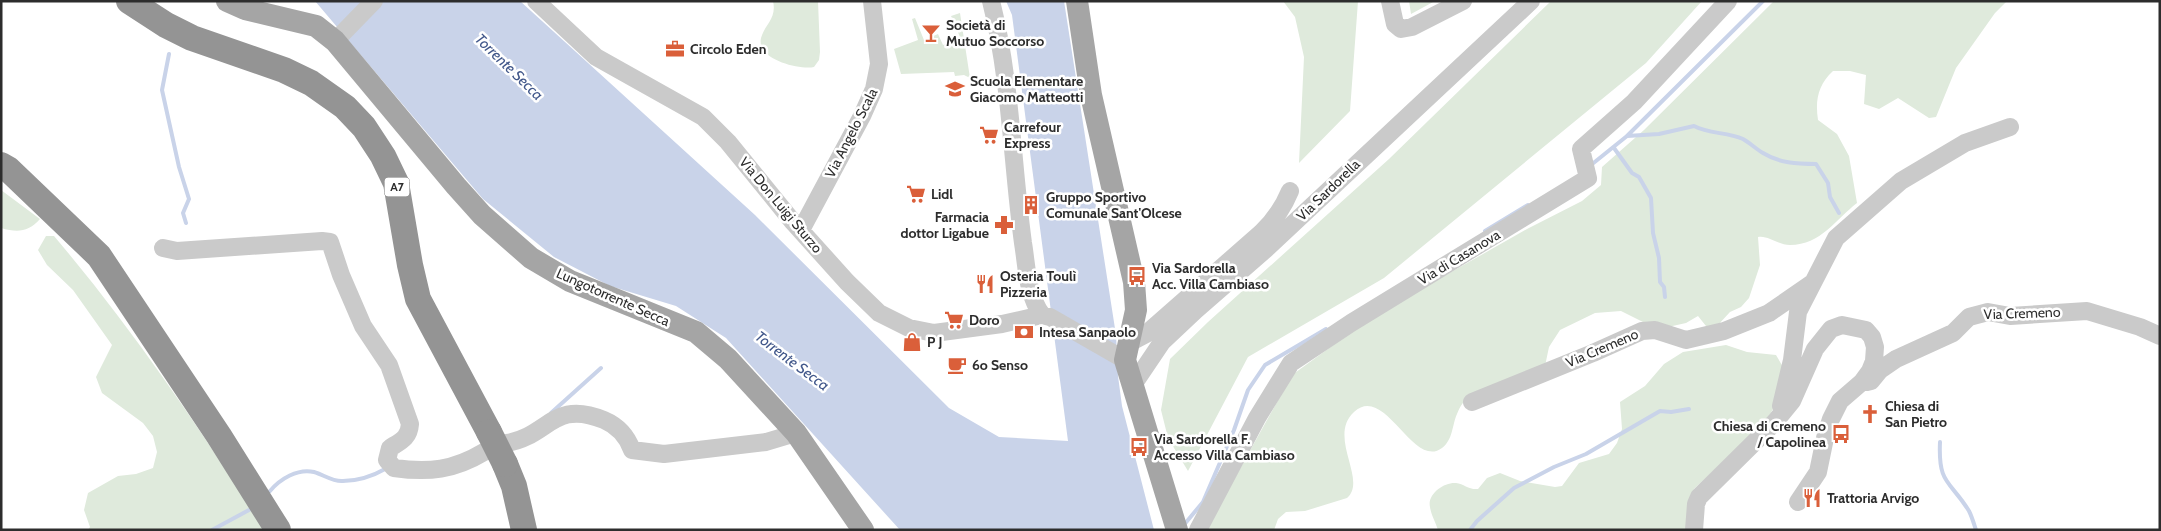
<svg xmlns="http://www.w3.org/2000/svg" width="2161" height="531" font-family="Cabin,sans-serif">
	<rect width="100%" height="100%" fill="#fff"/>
	<path fill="#dfeadc" d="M 773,1 L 818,1 L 820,52 L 819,60 L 814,67 C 800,70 756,60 761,38 C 765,24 777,19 773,1 Z
		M 1283,1 L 1358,1 L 1350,111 L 1299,163 L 1304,57 L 1295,17 Z
		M 1409,1 L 1435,1 L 1411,14 Z
		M 1551,1 L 1702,1 L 1646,63 L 1384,278 L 1248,357 L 1188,471 L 1168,438 L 1161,410 L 1170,359 L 1208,322 L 1389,159 Z
		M 1774,1 L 2007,1 L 1995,13 L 1956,68 L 1936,117 L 1929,118 L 1898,98 L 1879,109 L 1864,104 L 1866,75 L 1850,71 L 1833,71 C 1818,85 1815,100 1818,120 L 1837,134 L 1849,156 L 1857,203 C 1836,219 1821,245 1790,245 C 1778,245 1768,235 1758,237 L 1760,265 L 1749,298 L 1741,307 L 1730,312 L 1718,325 L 1712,327 L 1706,326 L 1698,316 L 1686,323 L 1668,327 L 1643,322 L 1621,311 L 1595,313 L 1560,330 L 1549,347 L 1545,366 L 1470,395 C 1464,401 1460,406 1457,414 C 1452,425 1453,440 1442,448 C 1413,470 1385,383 1354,412 C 1327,437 1368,480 1347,498 L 1305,511 L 1286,512 L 1278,519 L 1274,530 L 1206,530 L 1292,375 L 1372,317 L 1527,229 L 1582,201 L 1601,185 L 1602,167 L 1644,130 Z
		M 960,13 L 970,78 L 964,75 L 955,76 L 954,72 L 901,74 L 894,49 L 918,40 L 912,19 L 915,18 L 924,40 L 938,34 L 943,45 L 960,37 L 951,16 Z
		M 1,190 L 40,219 C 28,232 18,233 1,228 Z
		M 46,236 L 54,236 C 132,328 200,428 264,530 L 88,530 L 90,527 L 84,510 L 88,493 L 118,476 L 136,474 L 153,468 L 157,452 L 153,436 L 143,423 L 102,393 L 96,377 L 112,345 L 73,290 L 47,265 L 38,250 Z
		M 1726,345 L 1747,352 L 1776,355 L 1783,367 L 1775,406 L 1765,422 L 1694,489 L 1687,518 L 1687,530 L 1438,530 C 1436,523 1431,515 1430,507 C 1427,494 1444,482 1456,483 C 1464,484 1469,490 1478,489 L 1487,478 L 1500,473 L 1520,481 L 1555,487 L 1562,486 L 1579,463 L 1609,454 L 1617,443 L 1622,429 L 1620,402 L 1645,386 L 1664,364 L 1683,352 Z"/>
	<path fill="#c9d3e9" d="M 315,1 L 520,1 L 755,215 L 949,408 L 999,437 L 1068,441 L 1012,15 L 1006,1 L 1064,1 L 1116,335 L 1118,376 L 1122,406 L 1154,530 L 900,530 L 726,338 L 676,306 L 610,286 L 554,257 L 483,199 Z"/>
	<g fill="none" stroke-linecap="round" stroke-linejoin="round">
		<path stroke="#c9d3e9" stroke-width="4" d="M 169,54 L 162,90 L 179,167 L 189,199 L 183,213 L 186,223
			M 1627,136 L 1659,134 L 1694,126 C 1709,134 1727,132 1743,139 C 1750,143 1756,149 1763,153 C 1779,163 1797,164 1816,164 L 1828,183 L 1830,197 L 1839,213
			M 1614,148 L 1632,173 L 1639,177 L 1651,198 L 1653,233 L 1659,258 L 1660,282 L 1664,287 L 1665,297
			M 1591,165 L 1627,136 L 1763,1
			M 1485,231 L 1528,205
			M 551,413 L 601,368
			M 1940,442 C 1938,485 1950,480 1969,511 C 1972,517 1974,524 1976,530
			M 270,491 C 280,479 298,468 314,472 C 324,475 333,482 343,481 C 360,481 373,476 387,468
			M 1183,526 L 1203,502 L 1234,430 L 1248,390 L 1265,365 L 1326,329
			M 212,530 L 249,510
			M 1470,530 L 1477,521 L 1514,488 L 1554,467 L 1586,454 L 1660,411 L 1671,412 L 1689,409"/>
		<path stroke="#cacaca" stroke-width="18" d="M 536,1 L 596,57 L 703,117 L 728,142 L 793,222 L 847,282 L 879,313 L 909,328 L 934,333 L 1002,324 L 1042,315 L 1050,317 L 1125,360
			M 991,1 C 1011,80 1012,163 1023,243 C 1027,267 1027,295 1042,315
			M 1390,1 L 1395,24 L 1401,29 L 1412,27 L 1463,1
			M 335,41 L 374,1
			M 801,230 L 862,116 L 874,89 L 879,64 L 872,1
			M 163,248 L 177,251 L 322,241 L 330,242 L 341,275 L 363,326 L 389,365 L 410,424 C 409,438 401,441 390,448 L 387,460 L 394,468 C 429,473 454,470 484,452
			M 1129,343 L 1146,334 L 1261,233 C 1275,220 1283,208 1290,191
			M 1867,382 L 1871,381 L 1880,370 L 1896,359 L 1953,333 L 1969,317 L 1988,312 L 2010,316 L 2087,311 L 2140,327 L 2160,336
			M 1133,385 L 1162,342 L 1196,310 L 1266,249 L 1531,1
			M 1472,402 L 1593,353 L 1642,331 L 1655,330 L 1686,340 L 1724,331 L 1769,313 L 1811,284
			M 1781,406 L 1792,360 L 1798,312 L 1836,238 L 1901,181 L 1965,143 L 2010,127
			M 507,443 C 549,436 553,399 604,420 C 618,426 627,436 632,450 L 664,454 L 766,442 L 796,433
			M 1198,530 L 1257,418 L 1291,363 L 1351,323 L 1588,178 L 1581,149 L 1634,102 L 1728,1
			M 1694,530 L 1696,504 L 1699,497 L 1774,423 L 1792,401 L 1815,349 L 1831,329 L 1842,325 L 1866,330 L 1872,337 L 1875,347 L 1874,361 L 1870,371 L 1862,382 L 1840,401 L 1831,419 L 1825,438 L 1818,472 L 1798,502"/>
		<path stroke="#a5a5a5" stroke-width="22" d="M 227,1 L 245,9 L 316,26 L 335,41 L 456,186 L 482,215 L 531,258 L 570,281 L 696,332 L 728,359 L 796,433 L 863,530
			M 1077,1 L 1091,95 L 1134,282 L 1136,310 L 1125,360 L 1177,530"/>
		<path stroke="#949494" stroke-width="26" d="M 129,1 L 166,25 L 192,38 L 284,70 L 311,83 L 345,107 L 364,127 L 383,156 L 396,183 L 410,265 L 418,299 L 489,432
			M 1,165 L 8,169 L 99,256 L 219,436 L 278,530
			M 505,464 L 514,486 L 524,530"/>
		<path stroke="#949494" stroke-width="26" d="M 489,432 L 505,464"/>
	</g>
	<defs>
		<g id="bar-bare" transform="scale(1.5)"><path d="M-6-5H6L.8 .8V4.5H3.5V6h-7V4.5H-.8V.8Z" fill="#da5f3a" stroke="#fff" stroke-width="2.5" paint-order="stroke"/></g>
		<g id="office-bare" transform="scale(1.5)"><path d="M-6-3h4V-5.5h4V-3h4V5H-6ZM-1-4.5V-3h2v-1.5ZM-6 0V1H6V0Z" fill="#da5f3a" stroke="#fff" stroke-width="2.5" paint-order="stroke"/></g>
		<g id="school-bare" transform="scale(1.5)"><path d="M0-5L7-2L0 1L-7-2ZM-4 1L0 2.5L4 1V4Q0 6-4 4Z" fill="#da5f3a" stroke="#fff" stroke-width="2.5" paint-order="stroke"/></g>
		<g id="supermarket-bare" transform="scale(1.5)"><path d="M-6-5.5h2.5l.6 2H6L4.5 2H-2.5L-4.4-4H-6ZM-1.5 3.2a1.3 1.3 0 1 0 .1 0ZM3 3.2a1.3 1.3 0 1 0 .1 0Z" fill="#da5f3a" stroke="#fff" stroke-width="2.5" paint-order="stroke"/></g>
		<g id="building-bare" transform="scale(1.5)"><path d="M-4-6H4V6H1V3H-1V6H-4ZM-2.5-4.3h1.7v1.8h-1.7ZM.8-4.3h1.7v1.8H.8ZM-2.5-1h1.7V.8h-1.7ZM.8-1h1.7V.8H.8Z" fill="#da5f3a" stroke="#fff" stroke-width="2.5" paint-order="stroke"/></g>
		<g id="pharmacy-bare" transform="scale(1.5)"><path d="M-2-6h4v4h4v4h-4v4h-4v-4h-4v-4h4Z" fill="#da5f3a" stroke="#fff" stroke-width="2.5" paint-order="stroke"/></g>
		<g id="bus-bare" transform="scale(1.5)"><path d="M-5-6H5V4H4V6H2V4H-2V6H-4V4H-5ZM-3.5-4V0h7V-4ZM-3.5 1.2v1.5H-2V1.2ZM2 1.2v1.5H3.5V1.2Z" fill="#da5f3a" stroke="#fff" stroke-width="2.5" paint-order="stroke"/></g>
		<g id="restaurant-bare" transform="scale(1.5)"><path d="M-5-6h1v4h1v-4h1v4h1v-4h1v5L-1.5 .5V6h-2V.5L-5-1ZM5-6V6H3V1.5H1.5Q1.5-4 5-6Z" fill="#da5f3a" stroke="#fff" stroke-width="2.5" paint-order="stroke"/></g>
		<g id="bank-bare" transform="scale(1.5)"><path d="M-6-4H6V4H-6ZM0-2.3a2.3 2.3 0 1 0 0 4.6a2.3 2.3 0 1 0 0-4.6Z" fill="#da5f3a" stroke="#fff" stroke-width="2.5" paint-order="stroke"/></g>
		<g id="shop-bare" transform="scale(1.5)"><path d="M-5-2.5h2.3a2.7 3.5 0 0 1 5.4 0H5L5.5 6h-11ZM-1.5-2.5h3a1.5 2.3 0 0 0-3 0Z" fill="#da5f3a" stroke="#fff" stroke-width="2.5" paint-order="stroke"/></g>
		<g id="cafe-bare" transform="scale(1.5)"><path d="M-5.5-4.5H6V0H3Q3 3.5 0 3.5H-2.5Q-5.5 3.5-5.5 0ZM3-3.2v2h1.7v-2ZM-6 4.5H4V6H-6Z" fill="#da5f3a" stroke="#fff" stroke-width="2.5" paint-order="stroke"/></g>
		<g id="church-bare" transform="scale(1.5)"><path d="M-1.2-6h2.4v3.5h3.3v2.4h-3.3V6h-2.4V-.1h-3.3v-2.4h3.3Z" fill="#da5f3a" stroke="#fff" stroke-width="2.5" paint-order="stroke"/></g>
	</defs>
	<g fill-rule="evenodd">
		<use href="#bar-bare" x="931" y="33"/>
		<use href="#office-bare" x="675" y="49"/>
		<use href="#school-bare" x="955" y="89"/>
		<use href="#supermarket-bare" x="989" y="135"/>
		<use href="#supermarket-bare" x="916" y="194"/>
		<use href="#building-bare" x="1031" y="205"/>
		<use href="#pharmacy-bare" x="1004" y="225"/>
		<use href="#bus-bare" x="1137" y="276"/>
		<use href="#restaurant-bare" x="985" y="284"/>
		<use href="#supermarket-bare" x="954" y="320"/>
		<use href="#bank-bare" x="1024" y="332"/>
		<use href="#shop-bare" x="912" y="342"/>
		<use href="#cafe-bare" x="957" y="365"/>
		<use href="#church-bare" x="1870" y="414"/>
		<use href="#bus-bare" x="1841" y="434"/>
		<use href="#bus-bare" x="1139" y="447"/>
		<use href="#restaurant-bare" x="1812" y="498"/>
	</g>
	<g text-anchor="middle" stroke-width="5" stroke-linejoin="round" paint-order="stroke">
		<rect fill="#fff" stroke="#6c6c6c" stroke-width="1" x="384.5" y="177.5" width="25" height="19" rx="4"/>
		<g font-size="12" font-weight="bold" fill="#2d2d2d">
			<text x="397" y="191">A7</text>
		</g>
		<g font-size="14" font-weight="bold" fill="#2d2d2d" stroke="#fff" text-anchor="start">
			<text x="946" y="30">Società di<tspan x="946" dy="16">Mutuo Soccorso</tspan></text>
			<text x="690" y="54">Circolo Eden</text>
			<text x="970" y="86">Scuola Elementare<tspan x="970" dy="16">Giacomo Matteotti</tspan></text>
			<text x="1004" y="132">Carrefour<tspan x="1004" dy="16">Express</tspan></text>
			<text x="931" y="199">Lidl</text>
			<text x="1046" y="202">Gruppo Sportivo<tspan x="1046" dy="16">Comunale Sant'Olcese</tspan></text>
			<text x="989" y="222" text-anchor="end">Farmacia<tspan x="989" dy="16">dottor Ligabue</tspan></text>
			<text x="1152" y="273">Via Sardorella<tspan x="1152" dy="16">Acc. Villa Cambiaso</tspan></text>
			<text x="1000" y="281">Osteria Toulì<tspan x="1000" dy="16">Pizzeria</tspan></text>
			<text x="969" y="325">Doro</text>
			<text x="1039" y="337">Intesa Sanpaolo</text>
			<text x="927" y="347">P J</text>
			<text x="972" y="370">6o Senso</text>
			<text x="1885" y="411">Chiesa di<tspan x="1885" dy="16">San Pietro</tspan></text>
			<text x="1826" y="431" text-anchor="end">Chiesa di Cremeno<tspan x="1826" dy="16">/ Capolinea</tspan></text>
			<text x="1154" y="444">Via Sardorella F.<tspan x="1154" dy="16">Accesso Villa Cambiaso</tspan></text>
			<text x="1827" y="503">Trattoria Arvigo</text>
		</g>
		<g font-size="14" fill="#2d2d2d" stroke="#fff">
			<text transform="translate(851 133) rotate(-63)" y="5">Via Angelo Scala</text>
			<text transform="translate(1328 190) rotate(-44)" y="5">Via Sardorella</text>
			<text transform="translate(781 205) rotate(50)" y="5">Via Don Luigi Sturzo</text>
			<text transform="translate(1459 257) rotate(-31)" y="5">Via di Casanova</text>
			<text transform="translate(613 297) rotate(24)" y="5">Lungotorrente Secca</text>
			<text transform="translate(2022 313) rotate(-2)" y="5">Via Cremeno</text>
			<text transform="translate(1602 348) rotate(-23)" y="5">Via Cremeno</text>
		</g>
		<g font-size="15" font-style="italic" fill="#41578a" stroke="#fff">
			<text transform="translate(509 67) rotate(44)" y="5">Torrente Secca</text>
			<text transform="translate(792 361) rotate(37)" y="5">Torrente Secca</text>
		</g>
	</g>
	<rect width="2161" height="531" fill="none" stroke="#2d2d2d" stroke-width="5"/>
</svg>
